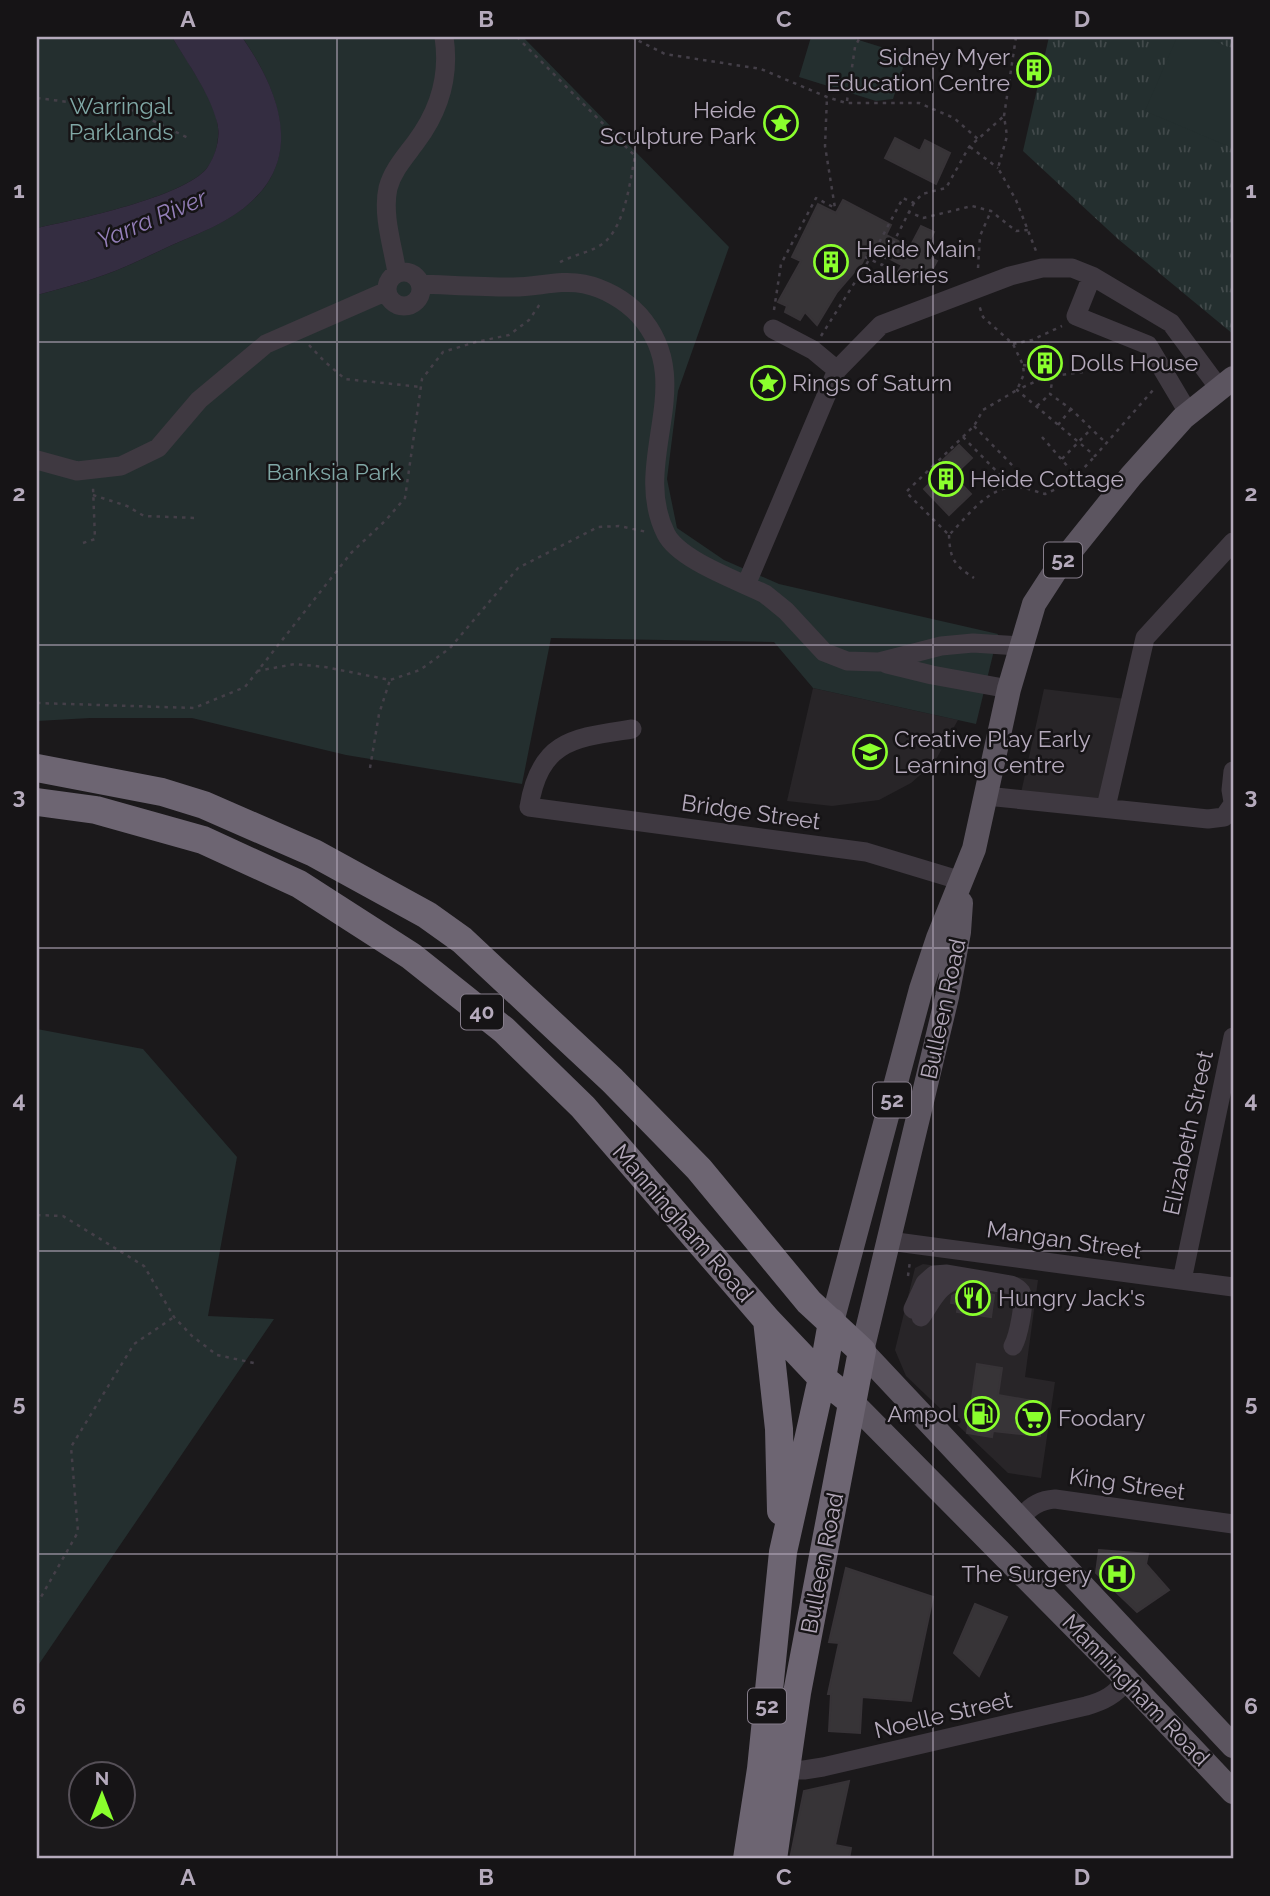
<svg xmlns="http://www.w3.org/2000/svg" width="1270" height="1896" font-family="Raleway,sans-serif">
	<defs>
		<pattern id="grass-tufts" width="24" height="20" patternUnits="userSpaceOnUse" patternTransform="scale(1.75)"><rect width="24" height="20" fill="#242f2f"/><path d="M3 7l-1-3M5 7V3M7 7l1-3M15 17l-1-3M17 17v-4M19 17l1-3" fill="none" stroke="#424a4b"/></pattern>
	</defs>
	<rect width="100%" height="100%" fill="#1b191b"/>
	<path fill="#282528" d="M 813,688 L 958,720 L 934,763 L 911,783 L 879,800 L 832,806 L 787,801 Z
		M 1044,689 L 1134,700 L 1109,812 L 1019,802 Z
		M 923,1264 L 1038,1280 L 1025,1377 L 1055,1382 L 1041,1478 L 1008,1473 L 906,1376 L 895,1350 L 915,1268 Z"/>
	<path fill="url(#grass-tufts)" d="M 1049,37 L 1233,37 L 1233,334 L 1118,239 L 1023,151 Z"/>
	<path fill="#242f2f" d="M 37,37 L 172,37 C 185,58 217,104 218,127 C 219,142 216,156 207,168 C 185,197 74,220 37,228 Z
		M 242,37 L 523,37 L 729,247 L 678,391 L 667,479 L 677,528 L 724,560 L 779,584 L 998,634 L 976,724 L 813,688 L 774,642 L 551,638 L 522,784 L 346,755 L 192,718 L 90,718 L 37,721 L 37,295 C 59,289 82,283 104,275 C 127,267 150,255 172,245 C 200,233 229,222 252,201 C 304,153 276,86 242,37 Z
		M 811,37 L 849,37 L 907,55 L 893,99 L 876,101 L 799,77 Z
		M 1177,37 L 1204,37 L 1233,49 L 1233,138 L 1230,147 L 1145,111 Z
		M 37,1029 L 143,1049 L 237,1157 L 208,1316 L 274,1319 L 37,1667 Z"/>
	<path fill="#342d41" d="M 172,37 L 242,37 C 276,86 305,152 252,201 C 230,222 200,233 172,245 C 150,255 127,267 104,275 C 82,283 59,289 37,295 L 37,228 C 74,220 185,197 207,168 C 216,155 221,137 217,122 C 209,92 188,64 172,37 Z"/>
	<path fill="#373437" stroke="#373337" stroke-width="2" d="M 895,138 L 920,151 L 925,140 L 950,153 L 936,184 L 885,158 Z
		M 843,200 L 891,225 L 886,235 L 910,247 L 921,226 L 934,232 L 923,254 L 937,261 L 926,281 L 915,275 L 912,281 L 897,273 L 902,265 L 869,248 L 862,263 L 837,292 L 817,325 L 805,312 L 800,320 L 785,312 L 787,306 L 778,302 L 801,261 L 792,257 L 818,204 L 836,213 Z
		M 959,445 L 972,458 L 956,473 L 943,460 Z
		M 946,468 L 971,494 L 949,515 L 924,489 Z
		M 965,1289 L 994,1295 L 991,1317 L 957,1312 L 958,1304 L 951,1303 L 952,1296 Z
		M 977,1364 L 1002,1368 L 998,1395 L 1044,1403 L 1040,1436 L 993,1431 L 992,1437 L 967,1433 Z
		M 1099,1550 L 1148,1554 L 1146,1564 L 1169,1590 L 1137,1612 L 1096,1573 Z
		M 846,1568 L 933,1597 L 911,1701 L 862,1697 L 860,1733 L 829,1731 L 831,1694 L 828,1694 L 839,1643 L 829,1642 Z
		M 975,1604 L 1007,1617 L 979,1676 L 954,1653 Z
		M 849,1781 L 835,1845 L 851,1848 L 849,1859 L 790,1859 L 804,1791 Z"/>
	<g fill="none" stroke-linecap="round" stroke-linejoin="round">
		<path stroke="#443f48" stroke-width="2.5" stroke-dasharray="3.5 5" stroke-linecap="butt" d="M 517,37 L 635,156 C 630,181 626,220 607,240 C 594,253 572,254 557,264
			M 631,37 L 665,54 L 761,69 L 827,97 L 846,103 L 919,103 L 954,118 L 979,140
			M 1016,37 L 1004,116 L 1007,136 L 998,168 L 1016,200 L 1036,251
			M 37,98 L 131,110 L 188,138
			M 847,101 L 855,47 L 860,37
			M 970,147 L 998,168
			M 914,203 L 909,212 L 923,218 L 972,206 L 991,211 L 1016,231 L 1029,230
			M 865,257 L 882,265 L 909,212
			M 978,268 L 980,236 L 991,211
			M 774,310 L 781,264 L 816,198 L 835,208 L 825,146 L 827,97
			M 821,336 L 874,252 L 903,198 L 914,203 L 922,194 L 946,188 L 969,147 L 1004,116
			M 1013,344 L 1032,340 L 1062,326
			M 309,345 L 324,361 L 345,379 L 421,387
			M 1023,365 L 1041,368
			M 1083,372 L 1045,377 L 1017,390 L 1095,456 L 1154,389
			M 1053,376 L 1050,394 L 1071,409 L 1106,443
			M 1037,406 L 1050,394
			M 1058,425 L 1071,409
			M 974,426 L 1014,467
			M 963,437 L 1012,487
			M 1042,437 L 1076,476
			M 1062,459 L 1091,429
			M 934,465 L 906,492 L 949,535 C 968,516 988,486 1017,487 C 1026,487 1036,492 1045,494 L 1070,483 L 1095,456
			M 941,473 L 934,465 L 974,426 L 983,410 L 1017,390 L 1024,374 L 1023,365 L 1013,344 L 983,317 L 979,305
			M 93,495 L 127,506 L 144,516 L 197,518
			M 949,535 C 950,559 954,565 974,578
			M 83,543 L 95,539 L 93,487
			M 257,671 L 295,664 L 325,667 L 390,680 L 420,670 L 450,648 L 518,568 L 598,527 L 619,526 L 647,532
			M 37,703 L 194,708 L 245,687 L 351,553 L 386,520 L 405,498 L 422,379 L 443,352 L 476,342 L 509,335 L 529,320 L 540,304
			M 370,768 L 379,714 L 390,680
			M 37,1215 L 63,1216 L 144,1266 L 174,1317 L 192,1336 L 217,1355 L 254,1363
			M 908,1276 L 910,1261
			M 37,1604 L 78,1532 L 71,1447 L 134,1344 L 174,1317"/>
		<path stroke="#3f3941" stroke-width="19" d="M387 289a17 17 0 1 1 34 0a17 17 0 1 1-34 0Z
			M 397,273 C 393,247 382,215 388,188 C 393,170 405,157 416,142 C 440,110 450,76 444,37
			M 420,284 C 450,285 480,287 510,287 C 535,288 559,279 584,284 C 604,288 625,300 639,315 C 700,383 629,461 666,534 C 679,560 739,581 765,594 L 786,611 L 824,652 L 847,661 L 879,662 L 941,646 L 973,643 L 1020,646
			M 773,329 L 813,350 L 837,370
			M 1189,414 L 1148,345 L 1076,316 L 1092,276 L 1171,323 L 1219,388
			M 37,460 L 77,471 L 121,466 L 158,448 L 199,400 L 266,344 L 387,291
			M 746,585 L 837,370 L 881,325 L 1010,276 L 1042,268 L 1072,268 L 1092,276
			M 887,664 L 932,675 L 1009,689
			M 632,729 C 575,738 540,739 529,807 L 866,852 L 962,881
			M 1233,771 L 1231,790 L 1233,802
			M 986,796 L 1208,819 L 1224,817 L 1233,804
			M 1106,807 L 1145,638 L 1233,542
			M 889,1241 L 1233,1287
			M 1182,1280 L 1233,1037
			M 913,1309 L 925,1283 L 934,1275 L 947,1274 L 1011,1285 C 1016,1287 1018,1288 1021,1292 C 1026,1302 1018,1337 1013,1346
			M 921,1317 C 934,1298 938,1284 963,1277
			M 1021,1519 C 1029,1506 1040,1500 1055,1499 L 1233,1524
			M 773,1770 L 804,1770 L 823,1767 L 1086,1706 C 1104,1701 1115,1695 1127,1680"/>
		<path stroke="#5c5560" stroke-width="24" d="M 961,903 L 959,932 L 947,997 L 862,1351 L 1233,1746
			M 832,1322 L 921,989 L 938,938 L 974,849 L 1009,689 L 1034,604 L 1058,567 L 1131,476 L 1183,418 L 1233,378
			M 851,1401 L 1127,1680 L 1233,1792"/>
		<path stroke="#6d6572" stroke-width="28" d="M 37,768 L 162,792 L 204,805 L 314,853 L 427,915 L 462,940 L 612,1080 L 699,1169 L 809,1302 L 862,1351 L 797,1693 L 773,1859
			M 37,802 L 96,810 L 203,840 L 299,884 L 411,956 L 504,1030 L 583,1107 L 767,1320 L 822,1378 L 851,1401
			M 767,1320 L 779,1429 L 781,1511
			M 747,1859 L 761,1769 L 783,1552 L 822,1378 L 832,1322"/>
	</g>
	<path fill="none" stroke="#b5aabc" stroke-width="2" stroke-opacity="0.55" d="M 337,37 L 337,1859M 635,37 L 635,1859M 933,37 L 933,1859M 37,342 L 1233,342M 37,645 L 1233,645M 37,948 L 1233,948M 37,1251 L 1233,1251M 37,1554 L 1233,1554"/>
	<defs>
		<g id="building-ring" transform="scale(1.75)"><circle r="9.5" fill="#161416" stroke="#8aff2d" stroke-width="1.5"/><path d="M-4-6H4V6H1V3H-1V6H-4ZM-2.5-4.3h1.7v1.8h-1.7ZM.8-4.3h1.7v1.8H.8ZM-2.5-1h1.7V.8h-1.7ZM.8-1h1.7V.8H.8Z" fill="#8aff2d"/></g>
		<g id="sight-ring" transform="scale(1.75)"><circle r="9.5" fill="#161416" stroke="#8aff2d" stroke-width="1.5"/><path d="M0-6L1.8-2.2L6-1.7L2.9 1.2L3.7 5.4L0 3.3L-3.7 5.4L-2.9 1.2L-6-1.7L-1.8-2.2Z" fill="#8aff2d"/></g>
		<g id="school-ring" transform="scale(1.75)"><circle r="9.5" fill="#161416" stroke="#8aff2d" stroke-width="1.5"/><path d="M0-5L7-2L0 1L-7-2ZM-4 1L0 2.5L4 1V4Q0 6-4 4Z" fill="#8aff2d"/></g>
		<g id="restaurant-ring" transform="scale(1.75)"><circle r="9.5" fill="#161416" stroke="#8aff2d" stroke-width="1.5"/><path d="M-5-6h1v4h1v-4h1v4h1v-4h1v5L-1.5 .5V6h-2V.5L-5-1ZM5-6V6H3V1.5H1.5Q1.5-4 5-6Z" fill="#8aff2d"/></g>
		<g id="fuel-ring" transform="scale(1.75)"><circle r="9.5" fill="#161416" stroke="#8aff2d" stroke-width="1.5"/><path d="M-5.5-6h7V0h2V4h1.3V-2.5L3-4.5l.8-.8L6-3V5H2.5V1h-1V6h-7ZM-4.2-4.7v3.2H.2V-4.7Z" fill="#8aff2d"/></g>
		<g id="supermarket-ring" transform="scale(1.75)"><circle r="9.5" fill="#161416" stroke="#8aff2d" stroke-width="1.5"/><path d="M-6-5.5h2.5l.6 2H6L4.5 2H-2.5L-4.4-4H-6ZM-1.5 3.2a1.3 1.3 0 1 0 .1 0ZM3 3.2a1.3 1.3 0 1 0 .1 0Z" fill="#8aff2d"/></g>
		<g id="hospital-ring" transform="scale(1.75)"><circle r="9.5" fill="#161416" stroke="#8aff2d" stroke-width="1.5"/><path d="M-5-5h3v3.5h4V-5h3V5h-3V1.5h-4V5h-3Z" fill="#8aff2d"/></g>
	</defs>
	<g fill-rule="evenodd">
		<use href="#building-ring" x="1034" y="70"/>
		<use href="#sight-ring" x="781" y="123"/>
		<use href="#building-ring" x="831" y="262"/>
		<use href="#building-ring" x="1045" y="363"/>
		<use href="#sight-ring" x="768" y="383"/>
		<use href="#building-ring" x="946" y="479"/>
		<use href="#school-ring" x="870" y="752"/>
		<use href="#restaurant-ring" x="973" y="1298"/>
		<use href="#fuel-ring" x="982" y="1414"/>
		<use href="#supermarket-ring" x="1033" y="1418"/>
		<use href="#hospital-ring" x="1117" y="1574"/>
	</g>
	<g text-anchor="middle" stroke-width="5" stroke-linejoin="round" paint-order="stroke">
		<g fill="#161416" stroke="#857d8a" stroke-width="2">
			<rect x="1044" y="542.5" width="38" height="35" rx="5"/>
			<rect x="461" y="994.5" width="42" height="35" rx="5"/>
			<rect x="873" y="1082.5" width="38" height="35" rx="5"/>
			<rect x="748" y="1688.5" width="38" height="35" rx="5"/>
		</g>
		<g font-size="21" font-weight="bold" fill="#b5aabc">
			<text x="1063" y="567">52</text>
			<text x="482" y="1019">40</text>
			<text x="892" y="1107">52</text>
			<text x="767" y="1713">52</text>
		</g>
		<g font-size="23" fill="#b5aabc" stroke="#161416" text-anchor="start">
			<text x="1010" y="65" text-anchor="end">Sidney Myer<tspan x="1010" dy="26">Education Centre</tspan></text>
			<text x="756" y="118" text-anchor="end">Heide<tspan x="756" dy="26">Sculpture Park</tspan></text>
			<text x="856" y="257">Heide Main<tspan x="856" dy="26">Galleries</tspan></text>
			<text x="1070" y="371">Dolls House</text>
			<text x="792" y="391">Rings of Saturn</text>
			<text x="970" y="487">Heide Cottage</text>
			<text x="894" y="747">Creative Play Early<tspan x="894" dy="26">Learning Centre</tspan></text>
			<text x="998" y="1306">Hungry Jack's</text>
			<text x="958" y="1422" text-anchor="end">Ampol</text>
			<text x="1058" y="1426">Foodary</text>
			<text x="1092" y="1582" text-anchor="end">The Surgery</text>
		</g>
		<g font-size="23" fill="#80a8a6" stroke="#161416">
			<text x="121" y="114">Warringal<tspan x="121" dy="26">Parklands</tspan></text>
			<text x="334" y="480">Banksia Park</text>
		</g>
		<g font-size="23" fill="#b5aabc" stroke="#161416">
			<text transform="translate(751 812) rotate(8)" y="8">Bridge Street</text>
			<text transform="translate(943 1009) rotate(-78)" y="8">Bulleen Road</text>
			<text transform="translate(1188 1133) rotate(-78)" y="8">Elizabeth Street</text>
			<text transform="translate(683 1223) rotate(49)" y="8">Manningham Road</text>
			<text transform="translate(1064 1240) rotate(8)" y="8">Mangan Street</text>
			<text transform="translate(1127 1484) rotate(8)" y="8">King Street</text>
			<text transform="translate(822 1563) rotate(-79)" y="8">Bulleen Road</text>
			<text transform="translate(1136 1690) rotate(46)" y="8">Manningham Road</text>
			<text transform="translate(943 1715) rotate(-13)" y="8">Noelle Street</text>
		</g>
		<g font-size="24" font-style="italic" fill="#947fb9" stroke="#161416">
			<text transform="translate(152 219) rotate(-23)" y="8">Yarra River</text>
		</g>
	</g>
	<rect width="1270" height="1896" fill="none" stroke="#161416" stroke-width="77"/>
	<g transform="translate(102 1795)"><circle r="33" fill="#161416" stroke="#565058" stroke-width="2"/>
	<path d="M0-5L12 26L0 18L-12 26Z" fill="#8aff2d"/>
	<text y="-10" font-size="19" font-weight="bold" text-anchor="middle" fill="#b5aabc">N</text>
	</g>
	<rect x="38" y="38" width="1194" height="1819" fill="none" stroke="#b5aabc" stroke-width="2.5"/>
	<g font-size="23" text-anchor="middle" font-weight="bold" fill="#b5aabc">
		<text x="188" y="27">A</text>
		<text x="486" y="27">B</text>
		<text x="784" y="27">C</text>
		<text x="1082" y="27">D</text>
		<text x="19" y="198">1</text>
		<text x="1251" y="198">1</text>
		<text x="19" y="501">2</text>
		<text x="1251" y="501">2</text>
		<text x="19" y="804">3</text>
		<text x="1251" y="804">3</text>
		<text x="19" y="1108">4</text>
		<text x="1251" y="1108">4</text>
		<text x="19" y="1411">5</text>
		<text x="1251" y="1411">5</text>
		<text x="19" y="1714">6</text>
		<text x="1251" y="1714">6</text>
		<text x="188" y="1885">A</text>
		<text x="486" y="1885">B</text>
		<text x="784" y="1885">C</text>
		<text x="1082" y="1885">D</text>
	</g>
</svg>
